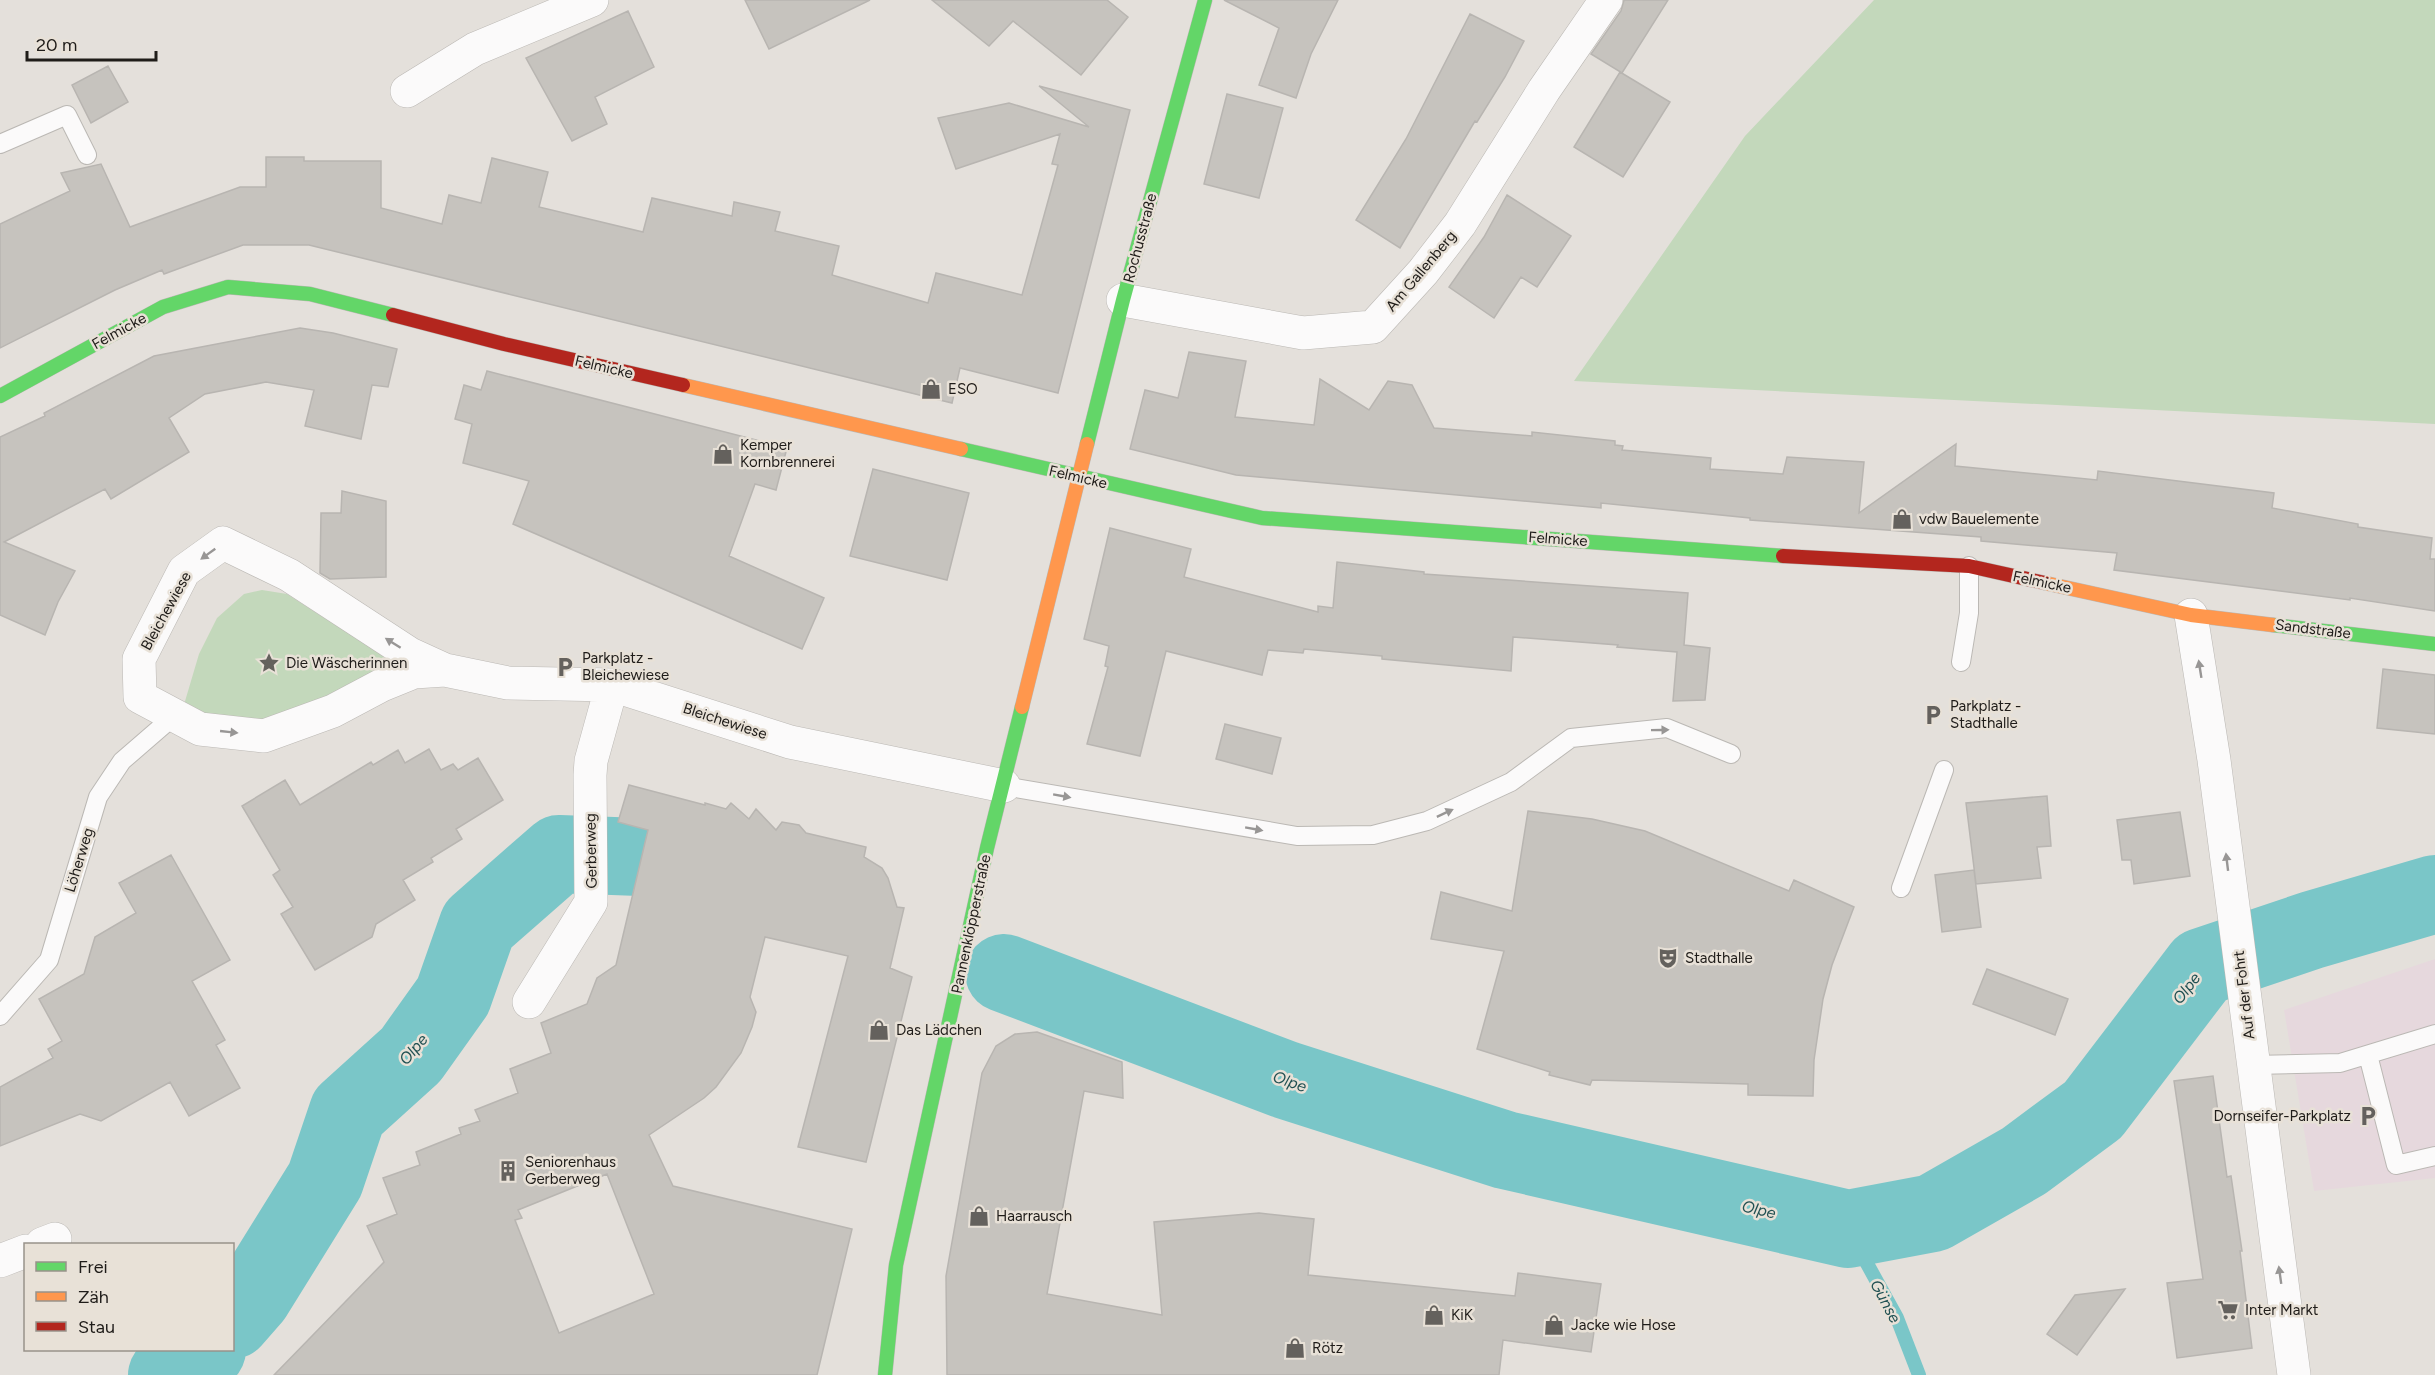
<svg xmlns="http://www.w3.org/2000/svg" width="2435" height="1375" font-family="Figtree,sans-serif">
	<rect width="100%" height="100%" fill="#e4e0db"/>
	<path fill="#e6d8dd" d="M 2435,959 L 2435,1178 L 2314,1191 L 2284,1010 Z"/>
	<path fill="#c3d8bb" d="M 1874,0 L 2435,0 L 2435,424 L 1574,381 L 1745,136 Z
		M 262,590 L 287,594 L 390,660 L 407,667 L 261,731 L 183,708 L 199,654 L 217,618 L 244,594 Z"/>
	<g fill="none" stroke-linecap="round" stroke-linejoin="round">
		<path stroke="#7ac6c8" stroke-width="14" d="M 1848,1229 L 1897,1318 L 1919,1375"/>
		<path stroke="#7ac6c8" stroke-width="78" d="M 1004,973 L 1286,1080 L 1505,1150 L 1848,1229 L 1933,1213 L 2024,1161 L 2093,1110 L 2202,967 L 2312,930 L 2435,894
			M 232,1320 L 253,1296 L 325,1180 L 348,1112 L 411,1055 L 453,996 L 478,925 L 559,854 L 640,857
			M 167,1375 L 207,1350"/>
	</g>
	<path fill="#c6c3be" stroke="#b8b5b1" stroke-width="1.5" fill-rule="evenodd" d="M 745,0 L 870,0 L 769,49 Z
		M 932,0 L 1107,0 L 1128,17 L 1081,75 L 1013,21 L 989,46 Z
		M 1224,0 L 1338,0 L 1311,54 L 1296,98 L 1259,85 L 1279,28 Z
		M 1624,0 L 1668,0 L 1622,73 L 1591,54 L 1621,11 Z
		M 628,11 L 654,67 L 595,97 L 607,124 L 572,141 L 526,58 Z
		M 1470,14 L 1524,41 L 1505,77 L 1477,122 L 1475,121 L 1400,248 L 1356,220 L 1406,139 Z
		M 108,66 L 128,102 L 91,123 L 72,85 Z
		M 1620,72 L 1670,102 L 1623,177 L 1574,147 Z
		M 1039,86 L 1130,110 L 1058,393 L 960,368 L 952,403 L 309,245 L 243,245 L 164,274 L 162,270 L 115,290 L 0,348 L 0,224 L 70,191 L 61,173 L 101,164 L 130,227 L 240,187 L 266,187 L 266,157 L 304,157 L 304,161 L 381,161 L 381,208 L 442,224 L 449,195 L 481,203 L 492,158 L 548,172 L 539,207 L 643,232 L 652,198 L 732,216 L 734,202 L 780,212 L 775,231 L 839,246 L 832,275 L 928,303 L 936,273 L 1022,295 L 1058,165 L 1052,164 L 1060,134 L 956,169 L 938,118 L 1009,103 L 1089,127 Z
		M 1227,94 L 1283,108 L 1259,198 L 1204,184 Z
		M 1507,195 L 1571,236 L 1537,287 L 1521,277 L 1494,318 L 1449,287 L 1484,237 Z
		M 300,328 L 333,333 L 397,349 L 388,387 L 372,385 L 361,439 L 305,426 L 314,390 L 266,382 L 205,394 L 169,418 L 189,452 L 111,499 L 105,489 L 4,542 L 75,571 L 58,602 L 45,635 L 0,615 L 0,437 L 45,416 L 44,413 L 154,356 Z
		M 1189,352 L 1246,361 L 1235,417 L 1314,425 L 1320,379 L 1369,410 L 1388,381 L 1412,385 L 1434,428 L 1532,436 L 1532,432 L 1615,441 L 1615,445 L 1623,446 L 1622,450 L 1711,458 L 1710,469 L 1783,474 L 1787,457 L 1864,462 L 1859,513 L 1956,444 L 1955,466 L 2097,480 L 2098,471 L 2274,493 L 2272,508 L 2358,524 L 2358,527 L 2432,538 L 2430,559 L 2435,559 L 2435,611 L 2350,598 L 2350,600 L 2114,570 L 2117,553 L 1981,541 L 1981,537 L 1750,520 L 1750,518 L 1601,503 L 1601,508 L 1236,475 L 1130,449 L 1145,390 L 1178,398 Z
		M 487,371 L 787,448 L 776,490 L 755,484 L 729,556 L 824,598 L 802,649 L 513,524 L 529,481 L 463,463 L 472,424 L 455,419 L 464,385 L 481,390 Z
		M 873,469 L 969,493 L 947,580 L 850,556 Z
		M 342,491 L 386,501 L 386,577 L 330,579 L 320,573 L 321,513 L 341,513 Z
		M 1110,528 L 1191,549 L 1184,577 L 1318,612 L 1318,606 L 1333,608 L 1337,562 L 1424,572 L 1424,574 L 1688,593 L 1684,645 L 1710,648 L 1705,700 L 1673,701 L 1677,652 L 1617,647 L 1618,645 L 1513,637 L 1511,671 L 1382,659 L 1382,656 L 1304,649 L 1303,653 L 1268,650 L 1262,675 L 1166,651 L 1140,756 L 1087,744 L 1108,667 L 1105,666 L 1109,646 L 1084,639 Z
		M 2383,669 L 2435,675 L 2435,734 L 2377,728 Z
		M 1225,724 L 1281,738 L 1272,774 L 1216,759 Z
		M 429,749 L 441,770 L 453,764 L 458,770 L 478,758 L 503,800 L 456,829 L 462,839 L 431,858 L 433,862 L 403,880 L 415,900 L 376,924 L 372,937 L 315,970 L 281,914 L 293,907 L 273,875 L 280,870 L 242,806 L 285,780 L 300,805 L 371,762 L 373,765 L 398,750 L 405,763 Z
		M 629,785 L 705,805 L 705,803 L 726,809 L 731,803 L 749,819 L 756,809 L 776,830 L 782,822 L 799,825 L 806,833 L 866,847 L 864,857 L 882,868 L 888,878 L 897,907 L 904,908 L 890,968 L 912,977 L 866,1162 L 798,1147 L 848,956 L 765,937 L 750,997 L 756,1012 L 752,1027 L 741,1053 L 716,1087 L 704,1098 L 649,1135 L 673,1186 L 852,1229 L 817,1375 L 274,1375 L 384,1262 L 367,1226 L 397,1214 L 383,1178 L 420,1165 L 416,1152 L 461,1134 L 459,1128 L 480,1121 L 475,1110 L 518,1093 L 510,1069 L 551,1053 L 541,1023 L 587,1004 L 597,978 L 616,965 L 648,830 L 618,822 ZM 607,1174 L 654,1294 L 559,1333 L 515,1220 L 522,1218 L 518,1210 Z
		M 2047,796 L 2051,846 L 2037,847 L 2041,878 L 1976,884 L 1966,803 Z
		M 1528,811 L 1592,819 L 1645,831 L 1789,891 L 1794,880 L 1854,907 L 1832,965 L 1823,999 L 1814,1060 L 1813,1096 L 1748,1095 L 1748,1084 L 1592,1080 L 1590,1085 L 1549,1075 L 1550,1072 L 1477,1049 L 1504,951 L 1431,939 L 1441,892 L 1512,911 Z
		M 2180,812 L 2190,876 L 2134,884 L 2131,860 L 2122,860 L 2117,820 Z
		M 171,855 L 230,960 L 192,981 L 225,1040 L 216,1045 L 240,1088 L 189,1116 L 170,1082 L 101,1121 L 80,1114 L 0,1146 L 0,1087 L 53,1058 L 48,1049 L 62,1041 L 39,999 L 84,974 L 95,937 L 136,913 L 119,883 Z
		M 1974,870 L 1981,927 L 1942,932 L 1935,875 Z
		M 1987,969 L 2068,999 L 2055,1035 L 1973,1004 Z
		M 1037,1032 L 1122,1062 L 1123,1098 L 1084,1091 L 1047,1294 L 1162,1315 L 1154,1222 L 1259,1213 L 1314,1219 L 1308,1275 L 1515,1296 L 1518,1273 L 1601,1284 L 1591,1352 L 1503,1340 L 1499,1375 L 947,1375 L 946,1276 L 982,1073 L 996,1046 L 1015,1034 Z
		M 2213,1076 L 2227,1177 L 2231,1176 L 2242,1251 L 2240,1251 L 2252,1348 L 2177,1358 L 2167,1283 L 2203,1279 L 2174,1081 Z
		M 2125,1289 L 2077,1355 L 2047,1334 L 2075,1295 Z"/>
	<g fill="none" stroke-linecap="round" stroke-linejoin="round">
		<g stroke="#bbb8b4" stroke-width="20">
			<path id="lane" d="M 0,144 L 67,115 L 87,155
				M 1961,662 L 1969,613 L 1969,566
				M 1004,786 L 1297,836 L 1373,835 L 1427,821 L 1511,782 L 1571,738 L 1667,728 L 1731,754
				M 1901,888 L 1944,770
				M 0,1016 L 49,960 L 98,797 L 122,761 L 174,716
				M 2368,1055 L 2396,1165 L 2435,1156
				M 2253,1065 L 2340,1063 L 2435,1034"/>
		</g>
		<g stroke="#bbb8b4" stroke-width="34">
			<path id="street" d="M 407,91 L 475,49 L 592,0
				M 1123,300 L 1303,333 L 1373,327 L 1423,272 L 1460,224 L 1544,90 L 1606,0
				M 2191,615 L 2214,760 L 2294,1375
				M 445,670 L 414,672 L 382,685 L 333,711 L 264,736 L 200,729 L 140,697 L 139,659 L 184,571 L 223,543 L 289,575 L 410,654 L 445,670 L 508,683 L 612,685 L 790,742 L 1004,786
				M 529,1002 L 591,902 L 590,775 L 591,761 L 612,685
				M 42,1244 L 55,1239
				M 0,1261 L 26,1251"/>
		</g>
		<g stroke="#bbb8b4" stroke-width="15">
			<path id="fast" d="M 0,396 L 163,307 L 228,287 L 310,294 L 393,315
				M 1087,444 L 1123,300 L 1205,0
				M 961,449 L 1262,518 L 1783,556
				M 2273,625 L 2435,644
				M 885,1375 L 896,1265 L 987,848 L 1022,707"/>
		</g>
		<g stroke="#bbb8b4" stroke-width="15">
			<path id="slow" d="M 683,385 L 961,449
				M 2045,583 L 2191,615 L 2273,625
				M 1022,707 L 1087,444"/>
		</g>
		<g stroke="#bbb8b4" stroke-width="15">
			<path id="jam" d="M 393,315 L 504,344 L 683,385
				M 1783,556 L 1969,566 L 2045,583"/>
		</g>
		<use href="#lane" stroke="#fbfafa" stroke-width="18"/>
		<use href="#street" stroke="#fbfafa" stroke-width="33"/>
		<use href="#fast" stroke="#63d668" stroke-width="14"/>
		<use href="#slow" stroke="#ff974d" stroke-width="14"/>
		<use href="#jam" stroke="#b3261e" stroke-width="14"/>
	</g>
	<defs><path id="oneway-solid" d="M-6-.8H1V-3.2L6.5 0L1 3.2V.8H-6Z" transform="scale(1.5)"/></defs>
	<g fill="#989695">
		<use href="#oneway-solid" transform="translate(208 554) rotate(144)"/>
		<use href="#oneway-solid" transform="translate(393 643) rotate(-148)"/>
		<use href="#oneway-solid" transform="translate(2200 669) rotate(-99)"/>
		<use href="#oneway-solid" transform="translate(1660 730) rotate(-1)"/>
		<use href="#oneway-solid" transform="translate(229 732) rotate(6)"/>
		<use href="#oneway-solid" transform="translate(1062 796) rotate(10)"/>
		<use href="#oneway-solid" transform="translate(1445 813) rotate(-25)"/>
		<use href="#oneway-solid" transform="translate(1254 829) rotate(10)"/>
		<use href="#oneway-solid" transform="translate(2227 862) rotate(-97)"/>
		<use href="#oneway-solid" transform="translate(2280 1275) rotate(-98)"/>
	</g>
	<defs>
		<g id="shop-bare" transform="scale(1.62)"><path d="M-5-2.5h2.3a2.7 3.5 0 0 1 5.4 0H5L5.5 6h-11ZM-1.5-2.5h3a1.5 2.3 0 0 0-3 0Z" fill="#64615d" stroke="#e8e1d7" stroke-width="2.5" paint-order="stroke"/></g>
		<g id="sight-bare" transform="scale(1.62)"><path d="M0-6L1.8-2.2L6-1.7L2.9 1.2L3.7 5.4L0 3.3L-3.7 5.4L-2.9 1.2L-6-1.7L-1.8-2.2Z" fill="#64615d" stroke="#e8e1d7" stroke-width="2.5" paint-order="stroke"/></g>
		<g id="parking-bare" transform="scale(1.62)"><path d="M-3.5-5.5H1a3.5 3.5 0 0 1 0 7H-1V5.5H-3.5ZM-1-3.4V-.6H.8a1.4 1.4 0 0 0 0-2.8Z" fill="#64615d" stroke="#e8e1d7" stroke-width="2.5" paint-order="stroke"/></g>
		<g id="theatre-bare" transform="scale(1.62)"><path d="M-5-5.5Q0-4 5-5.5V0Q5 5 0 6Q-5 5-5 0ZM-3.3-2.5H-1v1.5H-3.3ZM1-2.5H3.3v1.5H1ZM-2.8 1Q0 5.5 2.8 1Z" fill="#64615d" stroke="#e8e1d7" stroke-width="2.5" paint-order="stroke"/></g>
		<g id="building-bare" transform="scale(1.62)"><path d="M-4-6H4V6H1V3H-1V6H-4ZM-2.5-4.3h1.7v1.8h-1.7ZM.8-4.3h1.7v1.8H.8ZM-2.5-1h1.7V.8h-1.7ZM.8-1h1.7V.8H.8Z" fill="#64615d" stroke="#e8e1d7" stroke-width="2.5" paint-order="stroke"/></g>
		<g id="supermarket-bare" transform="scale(1.62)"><path d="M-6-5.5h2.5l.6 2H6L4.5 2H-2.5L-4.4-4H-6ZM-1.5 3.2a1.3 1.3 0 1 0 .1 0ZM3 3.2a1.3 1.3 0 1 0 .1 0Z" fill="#64615d" stroke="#e8e1d7" stroke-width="2.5" paint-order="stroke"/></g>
	</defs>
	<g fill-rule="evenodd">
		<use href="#shop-bare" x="931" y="389"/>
		<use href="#shop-bare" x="723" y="454"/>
		<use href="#shop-bare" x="1902" y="519"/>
		<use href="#sight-bare" x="269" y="663"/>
		<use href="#parking-bare" x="565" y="667"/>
		<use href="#parking-bare" x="1933" y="715"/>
		<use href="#theatre-bare" x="1668" y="958"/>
		<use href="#shop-bare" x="879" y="1030"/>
		<use href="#parking-bare" x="2368" y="1116"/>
		<use href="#building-bare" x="508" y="1171"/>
		<use href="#shop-bare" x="979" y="1216"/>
		<use href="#supermarket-bare" x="2228" y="1310"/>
		<use href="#shop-bare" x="1434" y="1315"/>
		<use href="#shop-bare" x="1554" y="1325"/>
		<use href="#shop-bare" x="1295" y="1348"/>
	</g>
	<g text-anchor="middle" stroke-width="5" stroke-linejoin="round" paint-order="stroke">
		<g font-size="15" fill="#1f1c19" stroke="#e8e1d7">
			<text transform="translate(1140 238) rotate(-75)" y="5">Rochusstraße</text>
			<text transform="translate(1421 271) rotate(-50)" y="5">Am Gallenberg</text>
			<text transform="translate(119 331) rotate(-29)" y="5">Felmicke</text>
			<text transform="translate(604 367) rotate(13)" y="5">Felmicke</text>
			<text transform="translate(1078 477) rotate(13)" y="5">Felmicke</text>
			<text transform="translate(1558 539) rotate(4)" y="5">Felmicke</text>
			<text transform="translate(2042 582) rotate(12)" y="5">Felmicke</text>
			<text transform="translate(166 611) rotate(-61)" y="5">Bleichewiese</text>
			<text transform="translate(2313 629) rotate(7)" y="5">Sandstraße</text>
			<text transform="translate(725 721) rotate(18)" y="5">Bleichewiese</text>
			<text transform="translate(591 851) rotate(-91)" y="5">Gerberweg</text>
			<text transform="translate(79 860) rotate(-73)" y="5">Löherweg</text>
			<text transform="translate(971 924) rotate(-78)" y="5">Pannenklöpperstraße</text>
			<text transform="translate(2244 995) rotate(-97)" y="5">Auf der Fohrt</text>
		</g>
		<g font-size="15" fill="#1f1c19" stroke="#e8e1d7" text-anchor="start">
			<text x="948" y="394">ESO</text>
			<text x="740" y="450">Kemper<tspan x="740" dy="17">Kornbrennerei</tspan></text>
			<text x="1919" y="524">vdw Bauelemente</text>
			<text x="582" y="663">Parkplatz -<tspan x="582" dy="17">Bleichewiese</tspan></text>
			<text x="286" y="668">Die Wäscherinnen</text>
			<text x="1950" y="711">Parkplatz -<tspan x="1950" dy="17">Stadthalle</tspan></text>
			<text x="1685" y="963">Stadthalle</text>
			<text x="896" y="1035">Das Lädchen</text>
			<text x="2351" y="1121" text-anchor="end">Dornseifer-Parkplatz</text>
			<text x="525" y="1167">Seniorenhaus<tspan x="525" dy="17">Gerberweg</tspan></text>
			<text x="996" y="1221">Haarrausch</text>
			<text x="2245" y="1315">Inter Markt</text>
			<text x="1451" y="1320">KiK</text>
			<text x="1571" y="1330">Jacke wie Hose</text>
			<text x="1312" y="1353">Rötz</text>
		</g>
		<g font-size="16" font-style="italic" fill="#215153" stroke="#e8e1d7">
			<text transform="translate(2186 988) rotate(-52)" y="6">Olpe</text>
			<text transform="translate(413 1049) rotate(-50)" y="6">Olpe</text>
			<text transform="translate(1290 1081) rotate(19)" y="6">Olpe</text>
			<text transform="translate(1759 1209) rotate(13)" y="6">Olpe</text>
			<text transform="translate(1886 1301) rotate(62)" y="6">Günse</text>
		</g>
	</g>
	<rect x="24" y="1243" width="210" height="108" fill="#e8e1d7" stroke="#98928b" stroke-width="1.5"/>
	<rect x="36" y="1262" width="30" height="9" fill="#63d668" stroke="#98928b" stroke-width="1.5"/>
	<text x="78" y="1273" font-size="18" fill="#1f1c19">Frei</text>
	<rect x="36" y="1292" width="30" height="9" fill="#ff974d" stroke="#98928b" stroke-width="1.5"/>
	<text x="78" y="1303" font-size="18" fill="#1f1c19">Zäh</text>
	<rect x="36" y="1322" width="30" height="9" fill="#b3261e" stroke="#98928b" stroke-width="1.5"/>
	<text x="78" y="1333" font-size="18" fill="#1f1c19">Stau</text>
	<path d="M27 51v9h129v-9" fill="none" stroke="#1f1c19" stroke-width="3"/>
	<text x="36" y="51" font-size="18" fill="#1f1c19" stroke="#e8e1d7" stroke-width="4.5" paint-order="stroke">20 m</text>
</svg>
